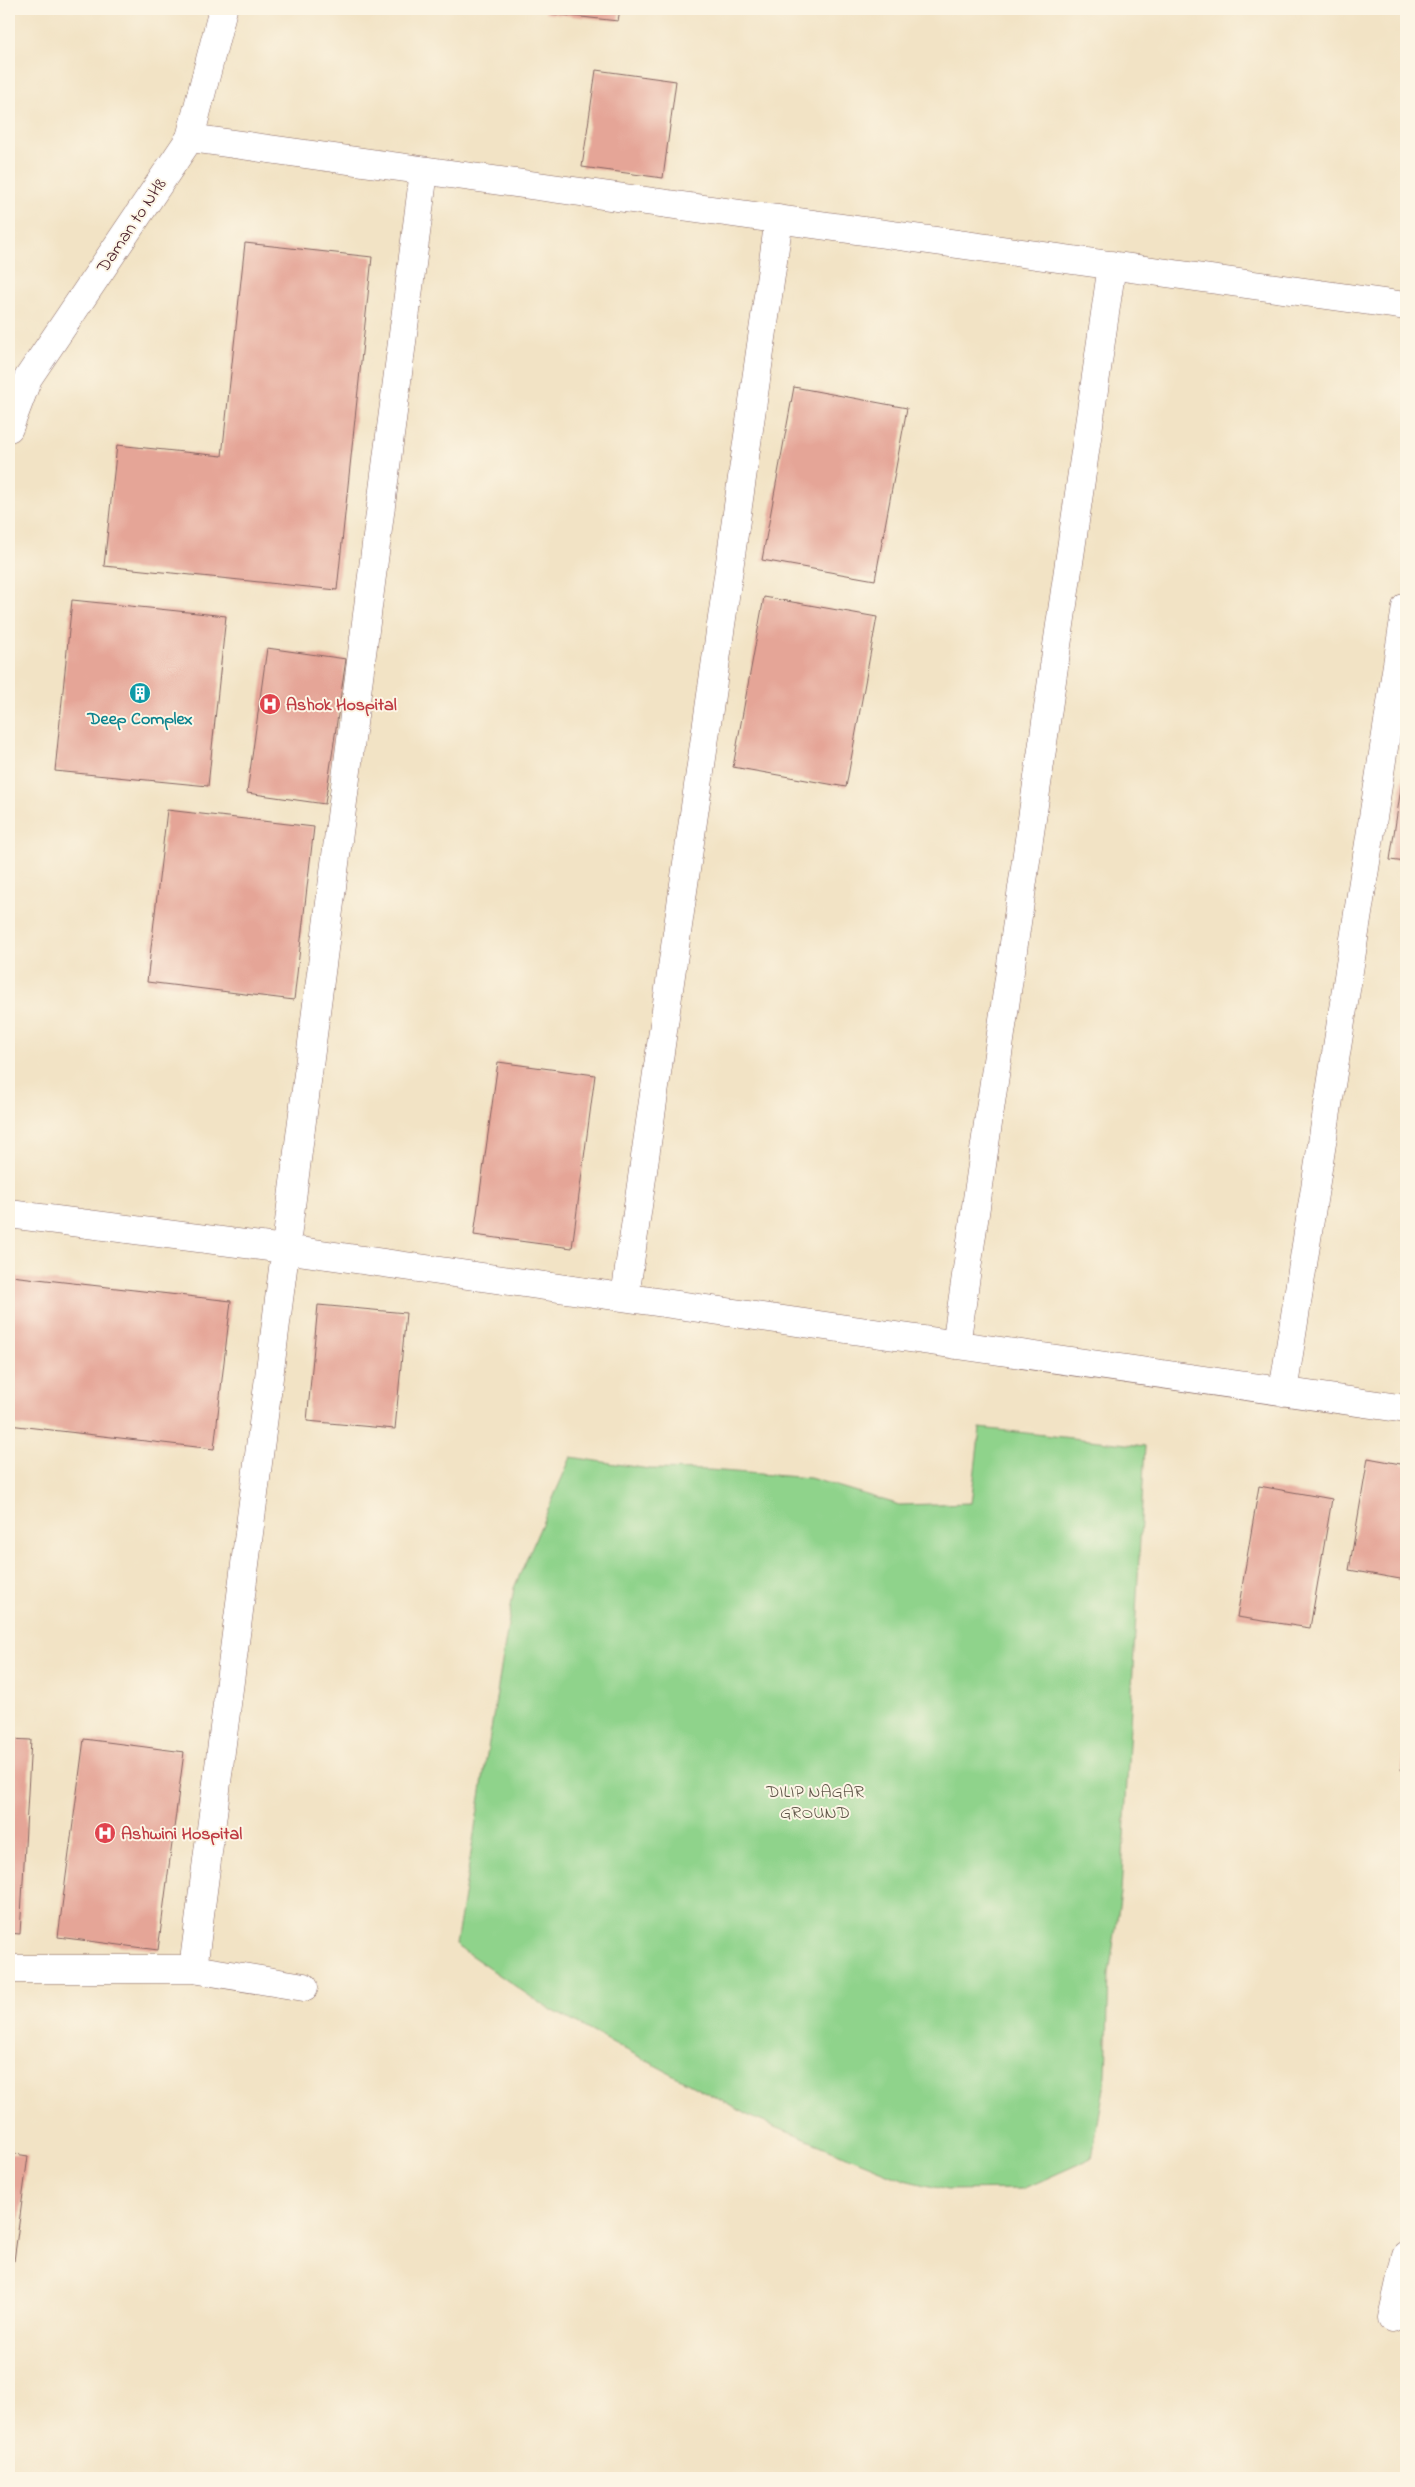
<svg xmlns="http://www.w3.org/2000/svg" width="1415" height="2487" font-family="'Indie Flower',sans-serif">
	<rect width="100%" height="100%" fill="#fcf5e5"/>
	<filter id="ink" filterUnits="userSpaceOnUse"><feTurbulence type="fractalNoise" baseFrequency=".02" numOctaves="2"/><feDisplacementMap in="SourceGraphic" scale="10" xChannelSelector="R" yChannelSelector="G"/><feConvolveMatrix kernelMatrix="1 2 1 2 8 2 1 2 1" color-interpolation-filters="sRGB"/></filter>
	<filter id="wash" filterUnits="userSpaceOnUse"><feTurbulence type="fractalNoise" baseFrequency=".0096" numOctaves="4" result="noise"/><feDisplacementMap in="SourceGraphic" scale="20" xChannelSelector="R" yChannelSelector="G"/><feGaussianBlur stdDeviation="1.12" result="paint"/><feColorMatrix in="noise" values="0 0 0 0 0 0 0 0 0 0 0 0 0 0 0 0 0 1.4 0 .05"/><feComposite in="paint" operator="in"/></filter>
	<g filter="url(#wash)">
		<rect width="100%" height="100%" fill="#f2e3c5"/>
		<path fill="#8fd38b" stroke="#6c795b" d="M 980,1428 L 1145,1446 L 1121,1893 L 1109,1974 L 1106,2076 L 1092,2158 L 1023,2189 L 947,2190 L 905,2180 L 756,2119 L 544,2006 L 456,1945 L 514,1588 L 571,1457 L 649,1469 L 709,1470 L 810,1478 L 900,1505 L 971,1503 Z"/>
		<g id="blocks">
			<path fill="#e5a597" d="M 546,9 L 620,9 L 618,21 L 545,13 Z
				M 596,70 L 676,81 L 663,178 L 582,167 Z
				M 245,243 L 372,257 L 337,590 L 104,566 L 117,445 L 222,456 Z
				M 794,387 L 907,408 L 875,580 L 762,560 Z
				M 764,597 L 877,617 L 846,787 L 733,767 Z
				M 72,600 L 226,616 L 208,786 L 55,771 Z
				M 267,648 L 346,659 L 325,804 L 247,793 Z
				M 1403,775 L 1406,775 L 1406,862 L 1390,860 Z
				M 167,810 L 314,827 L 294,1000 L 147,982 Z
				M 498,1062 L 595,1075 L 572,1248 L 474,1235 Z
				M 11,1276 L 231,1301 L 214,1449 L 9,1425 L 9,1293 Z
				M 318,1305 L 406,1313 L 395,1429 L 307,1421 Z
				M 1368,1458 L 1406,1465 L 1406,1580 L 1349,1570 Z
				M 1259,1486 L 1332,1499 L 1310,1628 L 1237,1617 Z
				M 9,1739 L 31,1740 L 20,1934 L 9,1933 Z
				M 84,1739 L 184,1752 L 158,1950 L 58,1937 Z
				M 1405,1739 L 1406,1739 L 1406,1770 L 1401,1770 Z
				M 9,2153 L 28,2156 L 14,2261 L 9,2261 Z"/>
		</g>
	</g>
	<g filter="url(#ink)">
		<use href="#blocks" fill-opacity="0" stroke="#856461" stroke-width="1"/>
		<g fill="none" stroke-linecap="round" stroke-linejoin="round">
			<g stroke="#856461" stroke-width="29">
				<path id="minor" d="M 190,138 L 1406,306
					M 9,1214 L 285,1249 L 1406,1409
					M 625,1297 L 779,219
					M 956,1345 L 1112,265
					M 1283,1392 L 1406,607
					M 9,1969 L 193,1969 L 304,1987
					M 193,1969 L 424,171
					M 1392,2318 L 1406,2255"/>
			</g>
			<g stroke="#856461" stroke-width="29">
				<path id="major" d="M 9,428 L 28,378 L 190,138 L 223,9"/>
			</g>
			<use href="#minor" stroke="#fff" stroke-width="28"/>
			<use href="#major" stroke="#fff" stroke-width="28"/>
		</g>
	</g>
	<defs>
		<g id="building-disc" transform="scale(1.125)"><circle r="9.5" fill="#0f9aa8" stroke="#fcf5e5"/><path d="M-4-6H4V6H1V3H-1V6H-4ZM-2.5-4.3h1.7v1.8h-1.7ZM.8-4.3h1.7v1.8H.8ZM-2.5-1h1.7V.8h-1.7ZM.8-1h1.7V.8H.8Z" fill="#fff"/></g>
		<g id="hospital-disc" transform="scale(1.125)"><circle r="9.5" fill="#e0444e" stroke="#fcf5e5"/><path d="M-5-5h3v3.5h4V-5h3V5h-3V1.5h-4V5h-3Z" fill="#fff"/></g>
	</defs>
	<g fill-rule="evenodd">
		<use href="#building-disc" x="140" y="693"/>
		<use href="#hospital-disc" x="270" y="704"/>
		<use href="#hospital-disc" x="105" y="1833"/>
	</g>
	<g text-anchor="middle" stroke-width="4" stroke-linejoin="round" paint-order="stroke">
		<g font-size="18" fill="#4a1f2b" stroke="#fcf5e5">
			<text transform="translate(131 225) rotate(-56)" y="6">Daman to NH8</text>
		</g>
		<g font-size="18" font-weight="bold" fill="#be3a42" stroke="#fcf5e5" text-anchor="start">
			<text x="286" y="710">Ashok Hospital</text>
			<text x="121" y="1839">Ashwini Hospital</text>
		</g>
		<g font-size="18" font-weight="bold" fill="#0d838f" stroke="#fcf5e5">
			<text x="140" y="724">Deep Complex</text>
		</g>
		<g font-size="18" fill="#5f5548" stroke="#fcf5e5">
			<text x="815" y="1797">DILIP NAGAR<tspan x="815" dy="21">GROUND</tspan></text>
		</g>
	</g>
	<rect width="1415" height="2487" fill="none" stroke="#fcf5e5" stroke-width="30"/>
</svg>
